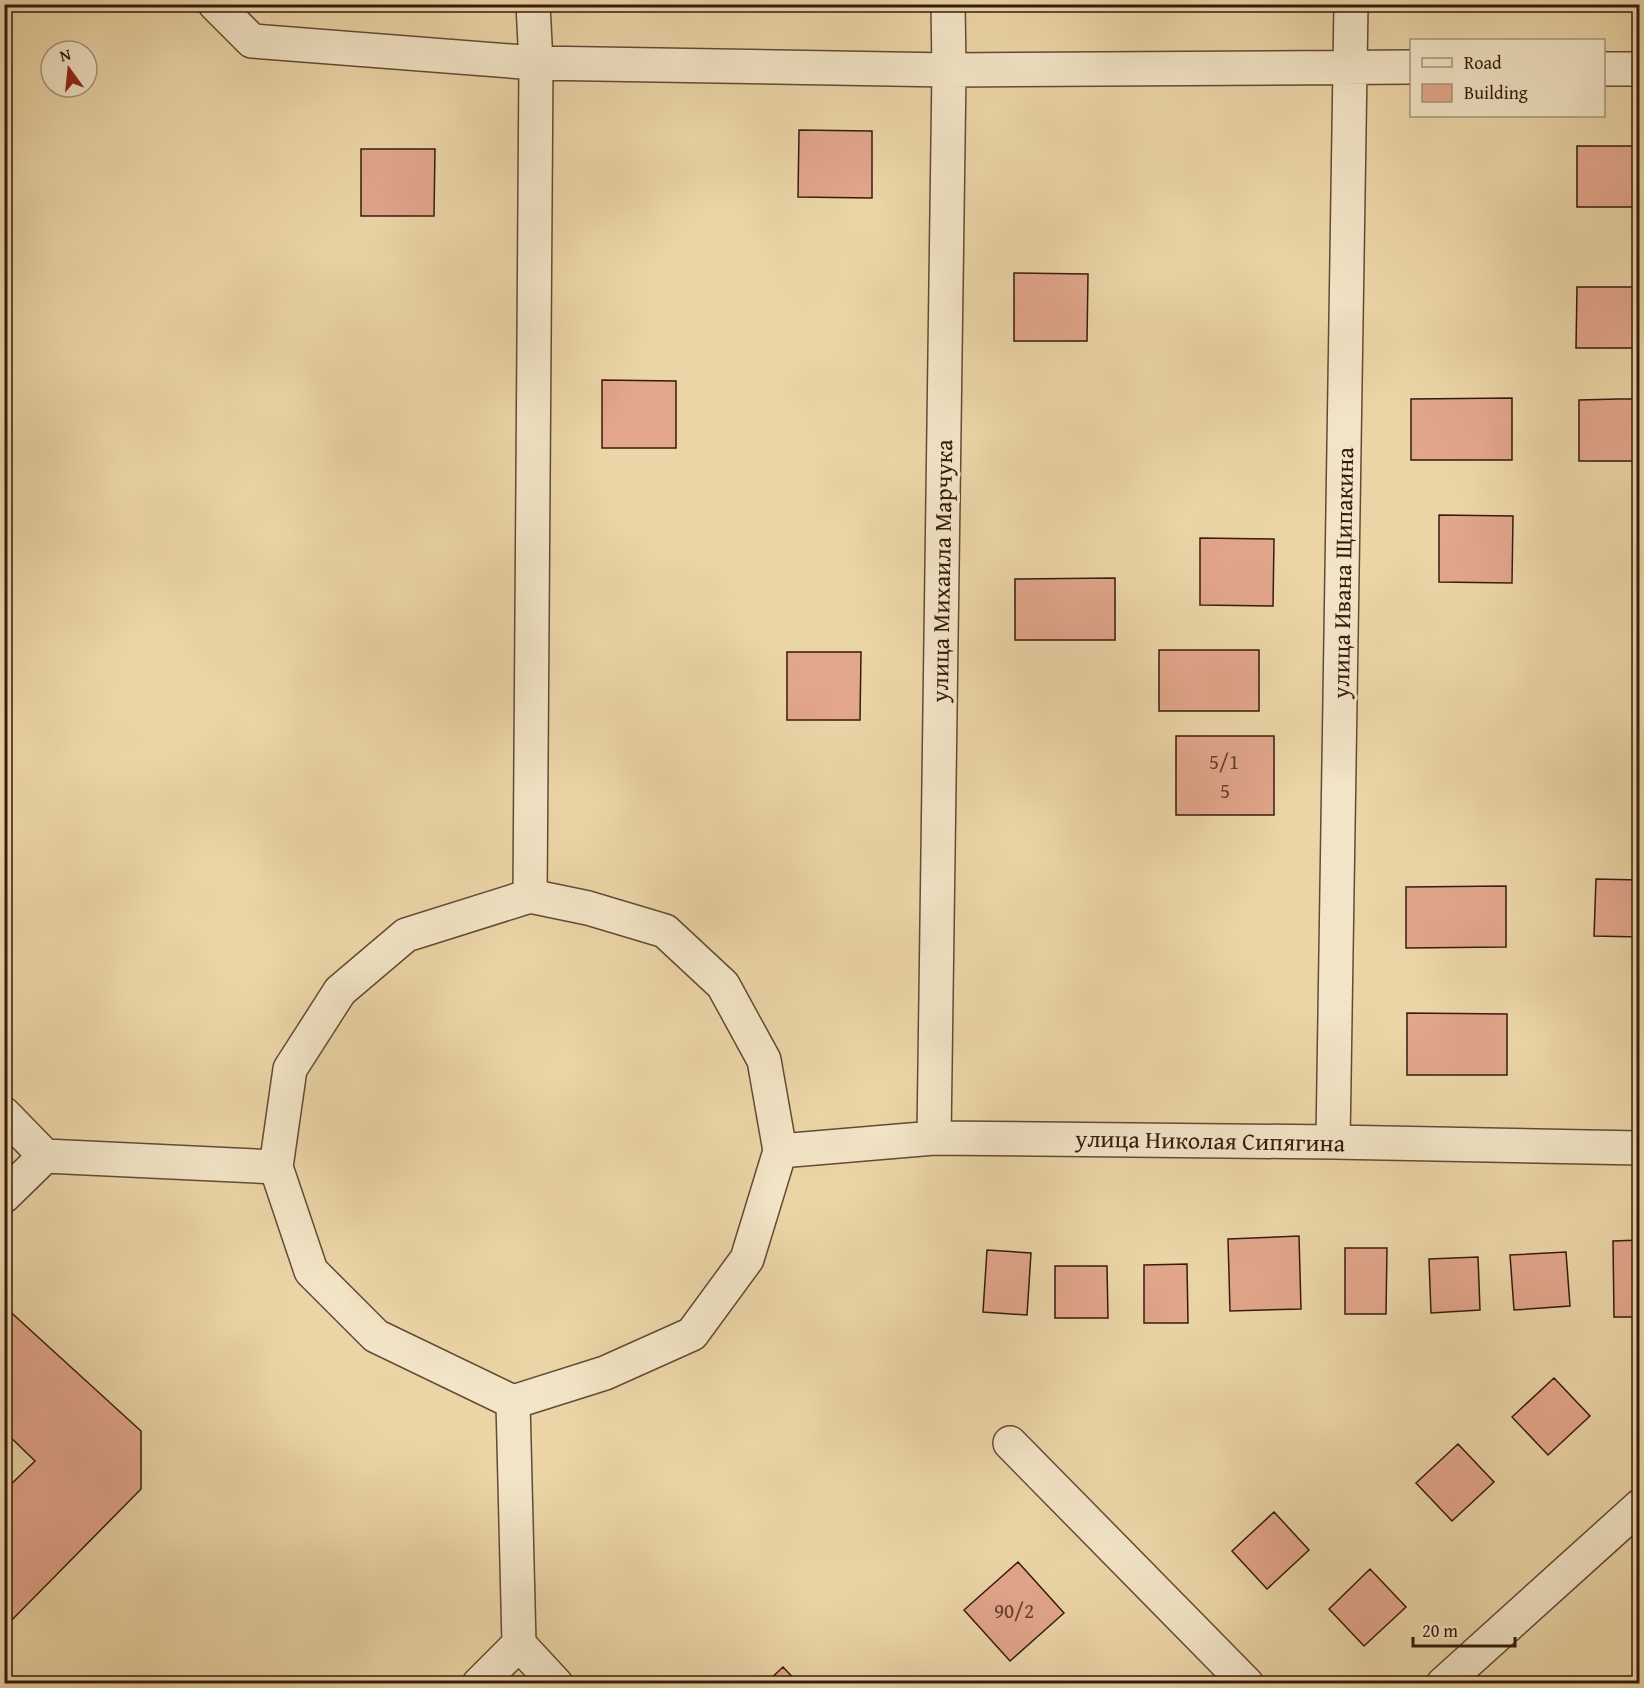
<svg xmlns="http://www.w3.org/2000/svg" width="1644" height="1688" font-family="'Gentium Book Plus',serif">
	<rect width="100%" height="100%" fill="#ebd5a7"/>
	<filter id="stains"><feTurbulence type="fractalNoise" baseFrequency=".00333" numOctaves="4"/><feColorMatrix values="0 0 0 0 .2 0 0 0 0 .09 0 0 0 0 .02 0 0 0 .5 -.17"/></filter>
	<radialGradient id="worn" r=".72"><stop offset=".6" stop-color="#630" stop-opacity="0"/><stop offset="1" stop-color="#630" stop-opacity=".3"/></radialGradient>
	<path fill="#e2a68b" stroke="#371b0e" stroke-width="1.5" d="M 799,130 L 872,131 L 872,198 L 798,197 Z
		M 1577,146 L 1640,146 L 1640,207 L 1577,207 Z
		M 361,149 L 435,149 L 434,216 L 361,216 Z
		M 1014,273 L 1088,274 L 1087,341 L 1014,341 Z
		M 1577,287 L 1640,287 L 1640,348 L 1576,348 Z
		M 602,380 L 676,381 L 676,448 L 602,448 Z
		M 1512,398 L 1512,460 L 1411,460 L 1411,399 Z
		M 1618,399 L 1640,399 L 1640,461 L 1579,461 L 1579,400 Z
		M 1439,515 L 1513,516 L 1512,583 L 1439,582 Z
		M 1200,538 L 1274,539 L 1273,606 L 1200,605 Z
		M 1115,578 L 1115,640 L 1015,640 L 1015,579 Z
		M 1159,650 L 1259,650 L 1259,711 L 1159,711 Z
		M 787,652 L 861,652 L 860,720 L 787,720 Z
		M 1176,736 L 1274,736 L 1274,815 L 1176,815 Z
		M 1596,879 L 1640,880 L 1640,937 L 1594,936 Z
		M 1506,886 L 1506,947 L 1406,948 L 1406,887 Z
		M 1407,1013 L 1507,1014 L 1507,1075 L 1407,1075 Z
		M 1299,1236 L 1301,1309 L 1230,1311 L 1228,1239 Z
		M 1640,1240 L 1640,1317 L 1614,1317 L 1613,1241 Z
		M 1345,1248 L 1387,1248 L 1386,1314 L 1345,1314 Z
		M 987,1250 L 1031,1253 L 1027,1315 L 983,1312 Z
		M 1566,1252 L 1570,1306 L 1514,1310 L 1510,1255 Z
		M 1478,1257 L 1480,1310 L 1431,1313 L 1429,1259 Z
		M 1187,1264 L 1188,1323 L 1144,1323 L 1144,1265 Z
		M 1055,1266 L 1107,1266 L 1108,1318 L 1055,1318 Z
		M 4,1306 L 141,1431 L 141,1489 L 4,1628 L 4,1491 L 35,1461 L 4,1431 Z
		M 1554,1378 L 1590,1416 L 1548,1455 L 1512,1417 Z
		M 1458,1444 L 1494,1482 L 1452,1521 L 1416,1483 Z
		M 1274,1512 L 1309,1550 L 1267,1589 L 1232,1551 Z
		M 1018,1562 L 1064,1613 L 1010,1661 L 964,1610 Z
		M 1370,1569 L 1406,1607 L 1364,1646 L 1329,1609 Z
		M 783,1667 L 799,1684 L 765,1684 Z"/>
	<g fill="none" stroke-linecap="round" stroke-linejoin="round">
		<g stroke="#644a34" stroke-width="36">
			<path id="minor" d="M 215,4 L 252,41 L 536,63 L 949,70 L 1412,67
				M 1604,69 L 1640,69
				M 530,896 L 588,908 L 665,931 L 723,985 L 764,1060 L 780,1151 L 747,1259 L 692,1334 L 605,1373 L 513,1402 L 376,1336 L 311,1271 L 276,1167 L 290,1069 L 340,991 L 406,935 Z
				M 530,896 L 536,63 L 533,4
				M 4,1114 L 45,1156 L 276,1167
				M 934,1138 L 949,70 L 948,4
				M 1333,1142 L 1351,4
				M 780,1151 L 934,1138 L 1333,1142 L 1640,1148
				M 4,1196 L 45,1156
				M 513,1402 L 519,1644 L 556,1684
				M 1010,1443 L 1247,1684
				M 479,1684 L 519,1644
				M 1443,1684 L 1640,1506"/>
		</g>
		<use href="#minor" stroke="#f2e4c6" stroke-width="33"/>
	</g>
	<g text-anchor="middle" stroke-width="6" stroke-linejoin="round" paint-order="stroke">
		<g font-size="21" fill="#623e2d">
			<text x="1224" y="769">5/1</text>
			<text x="1225" y="798">5</text>
			<text x="1014" y="1618">90/2</text>
		</g>
		<g font-size="24" fill="#371b0e" stroke="#f2e4c6">
			<text transform="translate(942 571) rotate(-89)" y="8">улица Михаила Марчука</text>
			<text transform="translate(1343 573) rotate(-89)" y="8">улица Ивана Щипакина</text>
			<text transform="translate(1210 1141) rotate(1)" y="8">улица Николая Сипягина</text>
		</g>
	</g>
	<rect width="1644" height="1688" fill="none" stroke="#ebd5a7" stroke-width="24"/>
	<rect x="6" y="6" width="1632" height="1676" fill="none" stroke="#371b0e" stroke-width="3"/>
	<rect x="12" y="12" width="1620" height="1664" fill="none" stroke="#371b0e" stroke-width="1.5"/>
	<rect x="1410" y="39" width="195" height="78" fill="#f2e4c6" stroke="#a7947c" stroke-width="1.5"/>
	<rect x="1422" y="58" width="30" height="9" fill="#f2e4c6" stroke="#a7947c" stroke-width="1.5"/>
	<text x="1464" y="69" font-size="18" fill="#371b0e">Road</text>
	<rect x="1422" y="84" width="30" height="18" fill="#e2a68b" stroke="#a7947c" stroke-width="1.5"/>
	<text x="1464" y="99" font-size="18" fill="#371b0e">Building</text>
	<g transform="translate(69 69) rotate(345)"><circle r="28" fill="#f2e4c6" stroke="#a7947c" stroke-width="1.5"/>
	<path d="M0-4.5L10 22L0 15L-10 22Z" fill="#8f2418"/>
	<text y="-9" font-size="16" font-weight="bold" text-anchor="middle" fill="#371b0e">N</text>
	</g>
	<path d="M1413 1637v9h102v-9" fill="none" stroke="#371b0e" stroke-width="3"/>
	<text x="1422" y="1637" font-size="18" fill="#371b0e" stroke="#f2e4c6" stroke-width="4.5" paint-order="stroke">20 m</text>
	<rect width="100%" height="100%" filter="url(#stains)"/>
	<rect width="100%" height="100%" fill="url(#worn)"/>
</svg>
